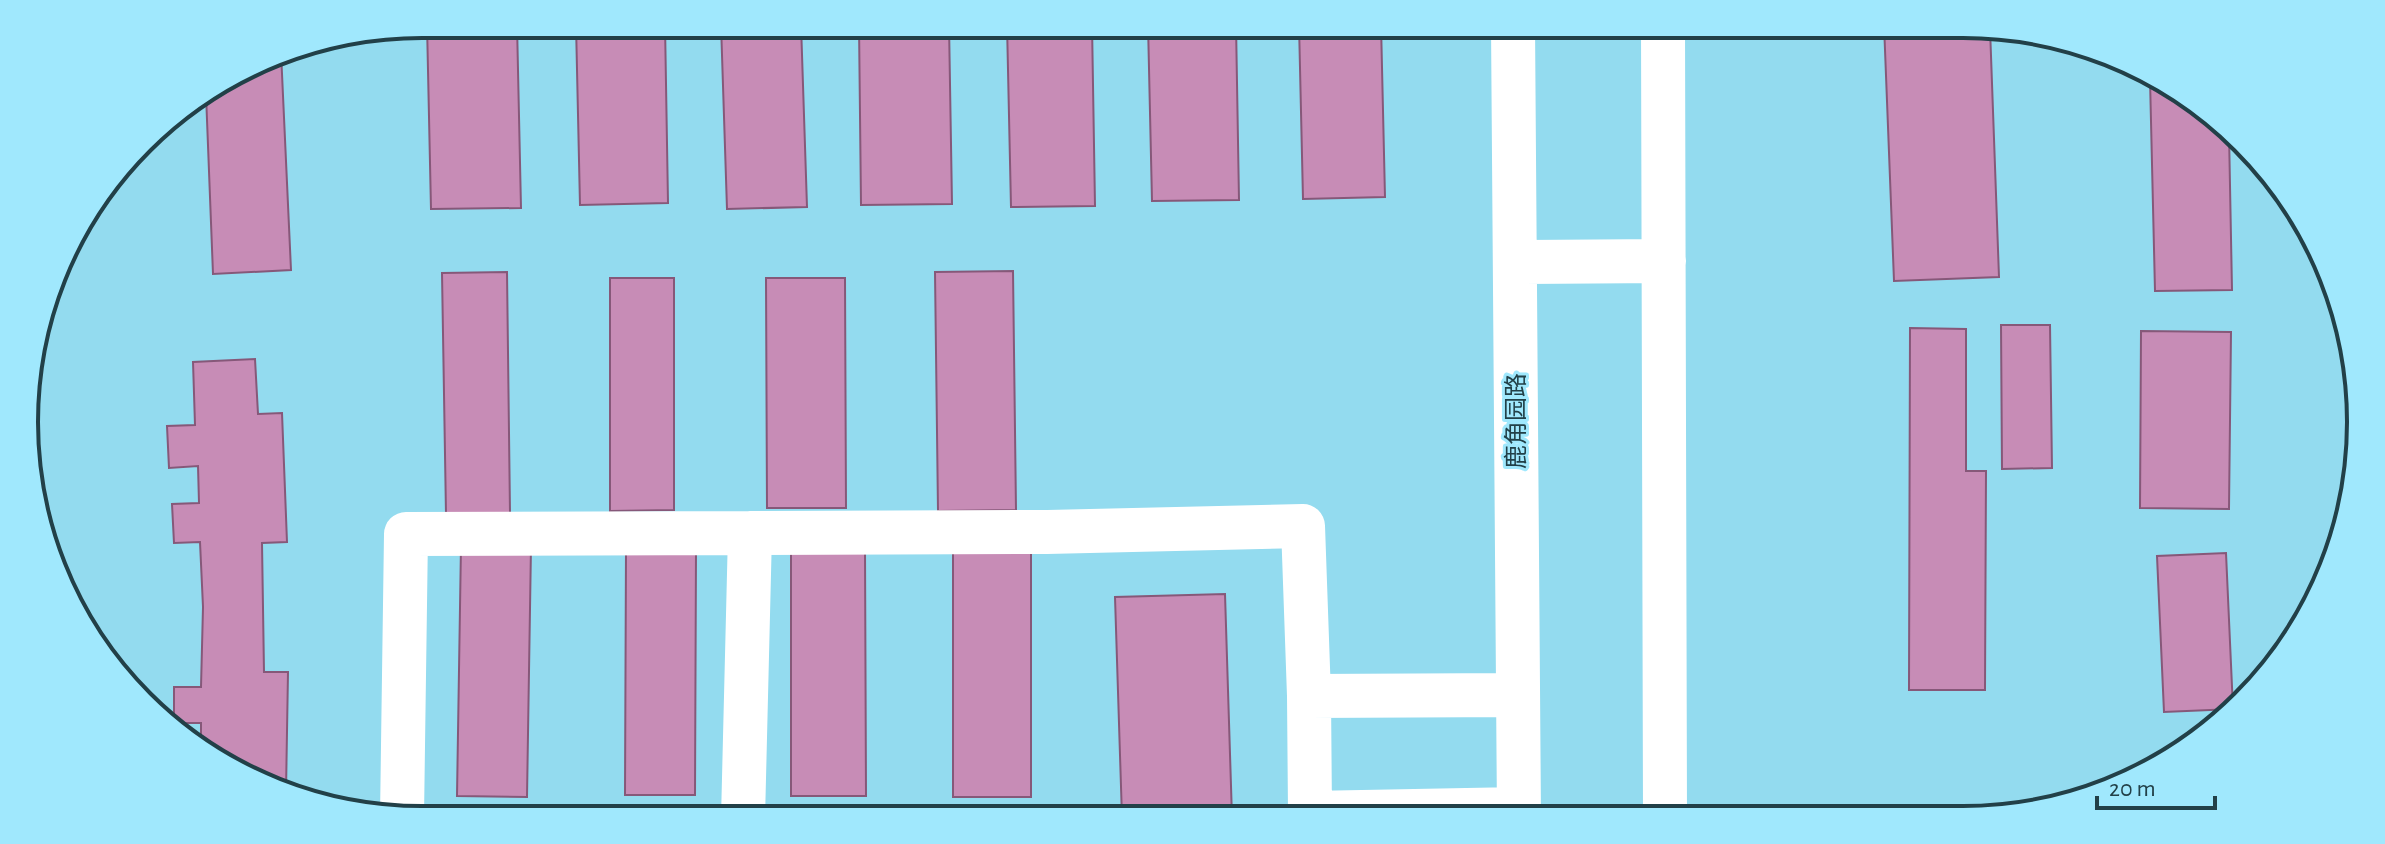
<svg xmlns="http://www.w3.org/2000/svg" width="2385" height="844" font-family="'Alegreya Sans','Noto Sans SC',sans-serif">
	<rect width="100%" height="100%" fill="#93dbef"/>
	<path fill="#c78cb6" stroke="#865879" stroke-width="2" d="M 427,24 L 517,24 L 521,208 L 431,209 Z
		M 576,24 L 665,24 L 668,203 L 580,205 Z
		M 721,24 L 801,24 L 807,207 L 727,209 Z
		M 859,24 L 949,24 L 952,204 L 861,205 Z
		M 1007,24 L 1092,24 L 1095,206 L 1011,207 Z
		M 1148,24 L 1236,24 L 1239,200 L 1152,201 Z
		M 1299,24 L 1381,24 L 1385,197 L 1303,199 Z
		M 1884,24 L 1963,24 L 1990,28 L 1999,277 L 1894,281 Z
		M 281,52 L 291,270 L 213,274 L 206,94 L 270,54 Z
		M 2150,79 L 2205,106 L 2229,133 L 2232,290 L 2155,291 Z
		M 1013,271 L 1016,510 L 938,511 L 935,272 Z
		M 507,272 L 510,513 L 446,514 L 442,273 Z
		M 610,278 L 674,278 L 674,510 L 610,511 Z
		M 766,278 L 845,278 L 846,508 L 767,508 Z
		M 2001,325 L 2050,325 L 2052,468 L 2002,469 Z
		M 1910,328 L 1966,329 L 1966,471 L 1986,471 L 1985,690 L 1909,690 Z
		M 2141,331 L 2231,332 L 2229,509 L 2140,508 Z
		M 255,359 L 258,414 L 282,413 L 287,542 L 262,543 L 264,672 L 288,672 L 286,792 L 201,753 L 201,723 L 174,723 L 174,687 L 201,687 L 203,607 L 200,542 L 174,543 L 172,504 L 199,503 L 198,466 L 169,468 L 167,426 L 195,425 L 193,362 Z
		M 461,545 L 531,546 L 527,797 L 457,796 Z
		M 791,547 L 865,548 L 866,796 L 791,796 Z
		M 626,550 L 696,550 L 695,795 L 625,795 Z
		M 953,550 L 1031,550 L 1031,797 L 953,797 Z
		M 2226,553 L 2233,709 L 2164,712 L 2157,556 Z
		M 1225,594 L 1232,818 L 1122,818 L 1115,597 Z
		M 439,813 L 512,814 L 512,820 L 439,820 Z
		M 609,816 L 679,817 L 679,819 L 609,820 Z
		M 845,817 L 845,819 L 775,819 Z
		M 938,817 L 1016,817 L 1016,819 L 938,819 Z"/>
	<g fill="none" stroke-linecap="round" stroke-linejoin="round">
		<path stroke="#fff" stroke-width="44" d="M 1513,24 L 1519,818
			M 1663,24 L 1665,817
			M 1515,262 L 1664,261
			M 1518,695 L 1309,696 L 1310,813 L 1519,809
			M 402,817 L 406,534 L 750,533
			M 743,819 L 750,533 L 1047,532 L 1303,526 L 1309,696"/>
	</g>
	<g text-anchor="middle" stroke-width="6" stroke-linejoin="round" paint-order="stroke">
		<g font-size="24" fill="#224048" stroke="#a0e8fd">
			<text transform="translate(1516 421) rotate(-90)" y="8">鹿角园路</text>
		</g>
	</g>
	<path d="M0 0H2385V844H0ZM422 38H1963A384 384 0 0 1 2347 422V422A384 384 0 0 1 1963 806H422A384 384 0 0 1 38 422V422A384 384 0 0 1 422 38Z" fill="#a0e8fd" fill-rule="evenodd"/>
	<path fill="none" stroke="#224048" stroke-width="4" d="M422 38H1963A384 384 0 0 1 2347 422V422A384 384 0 0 1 1963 806H422A384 384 0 0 1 38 422V422A384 384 0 0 1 422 38Z"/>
	<path d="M2097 796v12h118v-12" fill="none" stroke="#224048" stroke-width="4"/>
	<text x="2109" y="796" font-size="24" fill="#224048" stroke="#a0e8fd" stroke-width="6" paint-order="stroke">20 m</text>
</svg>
